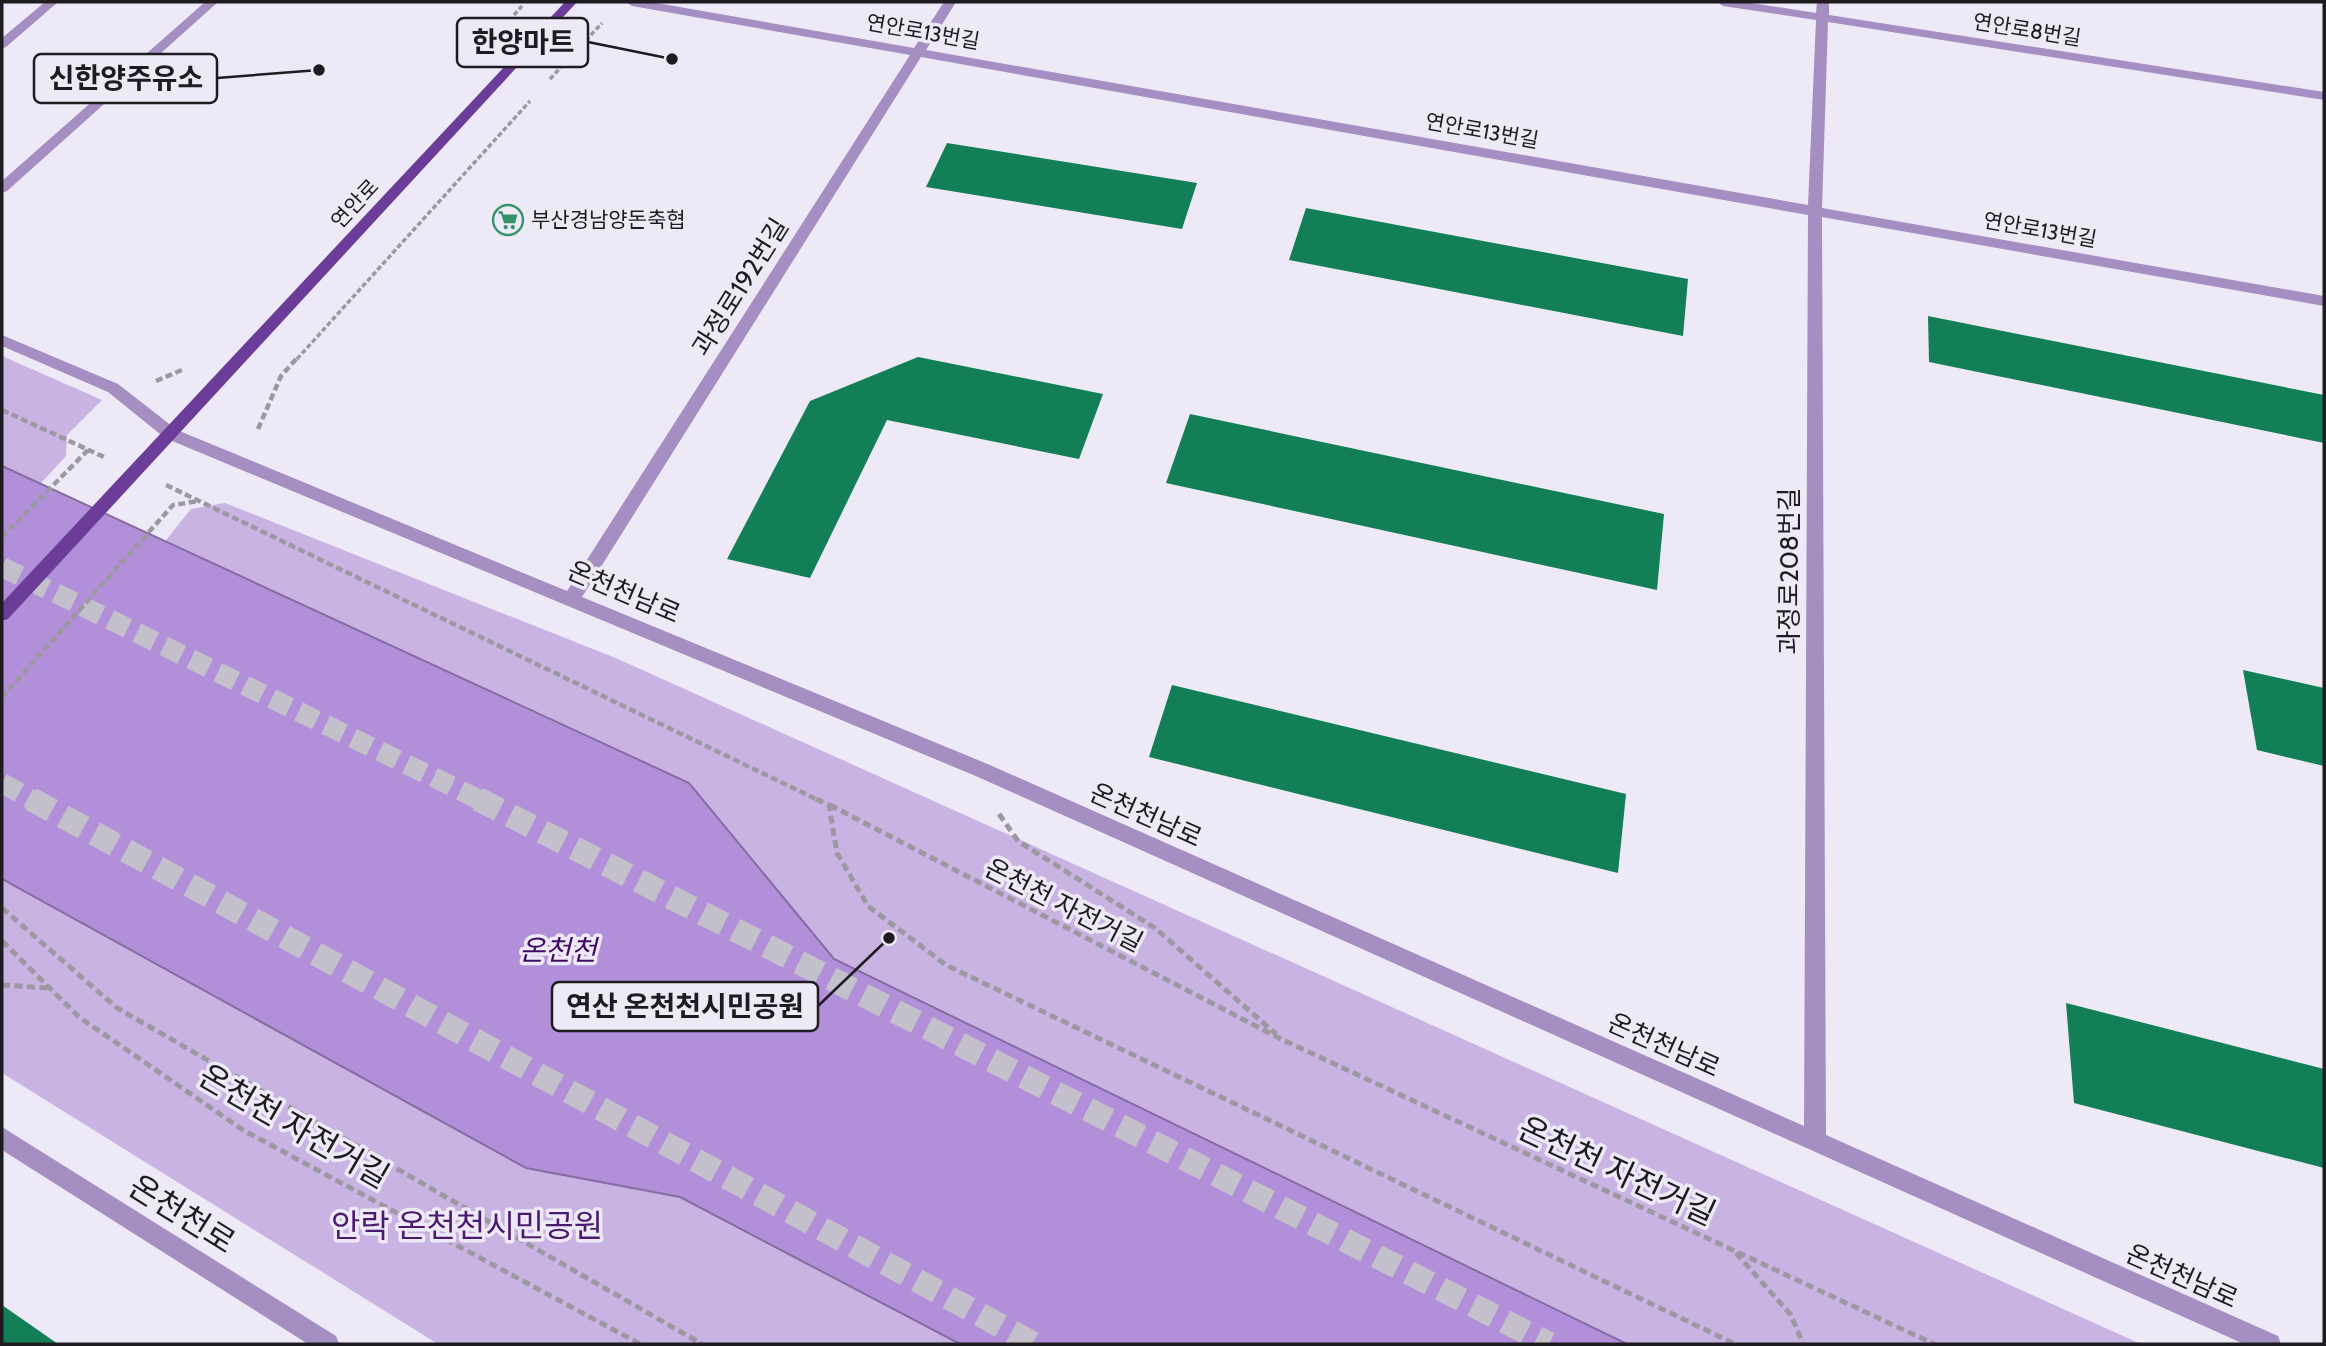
<svg xmlns="http://www.w3.org/2000/svg" width="2326" height="1346" font-family="Cabin,'Noto Sans KR',sans-serif">
	<rect width="100%" height="100%" fill="#eee9f6"/>
	<path fill="#c8b3e3" d="M 2,356 L 102,400 L 67,435 L 66,456 L 19,507 L 2,499 Z
		M 225,503 L 618,659 L 2141,1344 L 438,1344 L 2,1073 L 2,847 L 146,565 L 191,509 Z"/>
	<path fill="#b28fd9" stroke="#866ca2" stroke-width="2" d="M 2,466 L 689,783 L 834,959 L 1627,1344 L 960,1344 L 680,1197 L 526,1168 L 2,879 Z"/>
	<path fill="#137f57" d="M 947,143 L 1197,183 L 1182,229 L 926,187 Z
		M 1306,208 L 1688,279 L 1683,336 L 1289,260 Z
		M 1928,316 L 2324,395 L 2324,443 L 1929,362 Z
		M 918,357 L 1103,394 L 1079,459 L 887,420 L 810,578 L 727,559 L 810,401 Z
		M 1190,414 L 1664,514 L 1657,590 L 1166,483 Z
		M 2243,670 L 2324,688 L 2324,766 L 2257,750 Z
		M 1172,685 L 1626,794 L 1618,873 L 1149,757 Z
		M 2066,1003 L 2324,1069 L 2324,1168 L 2074,1103 Z
		M 2,1305 L 58,1344 L 2,1344 Z"/>
	<g fill="none" stroke-linecap="round" stroke-linejoin="round">
		<path stroke="#c4c0cb" stroke-width="20" stroke-dasharray="20 10" stroke-linecap="butt" d="M 2,567 L 482,801
			M 2,783 L 34,801"/>
		<path stroke="#c4c0cb" stroke-width="24" stroke-dasharray="24 12" stroke-linecap="butt" d="M 31,799 L 1034,1344
			M 478,799 L 1549,1344"/>
		<path stroke="#9c98a2" stroke-width="3.5" stroke-dasharray="5 2.5" stroke-linecap="butt" d="M 514,15 L 522,6
			M 550,79 L 602,23
			M 297,359 L 530,101"/>
		<path stroke="#9c98a2" stroke-width="4.5" stroke-dasharray="7 3.5" stroke-linecap="butt" d="M 156,381 L 184,369
			M 2,410 L 104,457
			M 258,429 L 281,376 L 298,357
			M 166,485 L 820,801
			M 2,537 L 88,450
			M 2,697 L 173,505 L 199,501"/>
		<path stroke="#9c98a2" stroke-width="5" stroke-dasharray="8 4.5" stroke-linecap="butt" d="M 816,799 L 829,805 L 837,853 L 868,906 L 946,965 L 1735,1344
			M 830,805 L 1281,1039 L 1934,1344
			M 999,814 L 1018,841 L 1155,928 L 1276,1034
			M 2,908 L 117,1008 L 702,1344
			M 2,941 L 79,1017 L 243,1130 L 640,1344
			M 2,985 L 48,988
			M 1736,1253 L 1791,1315 L 1803,1344"/>
		<path fill="#a58ec1" fill-rule="evenodd" d="M 45,2 L 58,2 L 6,47 L 2,48 L 2,38 Z
			M 205,2 L 218,2 L 7,191 L 2,193 L 2,181 Z
			M 626,2 L 651,2 L 914,48 L 944,2 L 956,2 L 926,50 L 1808,205 L 1816,20 L 1723,6 L 1717,2 L 1745,2 L 1816,13 L 1817,2 L 1829,2 L 1829,15 L 2324,92 L 2324,100 L 1828,22 L 1822,208 L 2324,296 L 2324,306 L 1822,217 L 1826,1135 L 2278,1336 L 2281,1344 L 2244,1344 L 978,777 L 165,438 L 108,392 L 2,346 L 2,335 L 118,384 L 177,430 L 567,591 L 910,55 L 632,6 ZM 921,57 L 1808,215 L 1804,1126 L 990,765 L 582,597 Z
			M 2,1127 L 336,1336 L 339,1344 L 308,1344 L 2,1150 Z"/>
		<path fill="#6c3d98" fill-rule="evenodd" d="M 565,2 L 577,2 L 8,619 L 2,621 L 2,603 Z"/>
	</g>
	<defs>
		<g id="supermarket-ring" transform="scale(1.575)"><circle r="9.5" fill="#eee9f6" stroke="#35926a" stroke-width="1.5"/><path d="M-6-5.5h2.5l.6 2H6L4.5 2H-2.5L-4.4-4H-6ZM-1.5 3.2a1.3 1.3 0 1 0 .1 0ZM3 3.2a1.3 1.3 0 1 0 .1 0Z" fill="#35926a"/></g>
	</defs>
	<g fill-rule="evenodd">
		<use href="#supermarket-ring" x="508" y="220"/>
	</g>
	<g text-anchor="middle" stroke-width="7" stroke-linejoin="round" paint-order="stroke">
		<g font-size="21" fill="#1e1c20" stroke="#eee9f6">
			<text transform="translate(2027 30) rotate(9)" y="7">연안로8번길</text>
			<text transform="translate(923 32) rotate(10)" y="7">연안로13번길</text>
			<text transform="translate(1482 131) rotate(10)" y="7">연안로13번길</text>
			<text transform="translate(355 204) rotate(-47)" y="7">연안로</text>
			<text transform="translate(2040 230) rotate(10)" y="7">연안로13번길</text>
		</g>
		<g font-size="21" fill="#1e1c20" stroke="#eee9f6" text-anchor="start">
			<text x="531" y="227">부산경남양돈축협</text>
		</g>
		<g font-size="26" fill="#1e1c20" stroke="#eee9f6">
			<text transform="translate(740 287) rotate(-58)" y="9">과정로192번길</text>
			<text transform="translate(1789 571) rotate(-90)" y="9">과정로208번길</text>
			<text transform="translate(624 592) rotate(23)" y="9">온천천남로</text>
			<text transform="translate(1146 815) rotate(24)" y="9">온천천남로</text>
			<text transform="translate(1064 905) rotate(27)" y="9">온천천 자전거길</text>
			<text transform="translate(1664 1045) rotate(24)" y="9">온천천남로</text>
			<text transform="translate(2182 1276) rotate(24)" y="9">온천천남로</text>
		</g>
		<g font-size="28" font-style="italic" fill="#3e0963" stroke="#eee9f6">
			<text x="558" y="960">온천천</text>
		</g>
		<g font-size="32" fill="#1e1c20" stroke="#eee9f6">
			<text transform="translate(294 1126) rotate(30)" y="11">온천천 자전거길</text>
			<text transform="translate(1617 1171) rotate(25)" y="11">온천천 자전거길</text>
			<text transform="translate(182 1214) rotate(32)" y="11">온천천로</text>
		</g>
		<g font-size="32" fill="#4a1a71" stroke="#eee9f6">
			<text x="467" y="1237">안락 온천천시민공원</text>
		</g>
	</g>
	<path fill="none" stroke="#1e1c20" stroke-width="2.5" d="M672 59L588 42M319 70L217 78M889 938L818 1006"/>
	<g fill="#1e1c20" stroke="#eee9f6" stroke-width="2.5">
		<circle cx="672" cy="59" r="7"/>
		<circle cx="319" cy="70" r="7"/>
		<circle cx="889" cy="938" r="7"/>
	</g>
	<g fill="#eee9f6" stroke="#1e1c20" stroke-width="2.5">
		<rect x="457" y="18" width="131" height="49" rx="7"/>
		<rect x="34" y="54" width="183" height="49" rx="7"/>
		<rect x="552" y="982" width="266" height="49" rx="7"/>
	</g>
	<g font-size="28" text-anchor="middle" font-weight="bold" fill="#1e1c20">
		<text x="523" y="52">한양마트</text>
		<text x="126" y="88">신한양주유소</text>
		<text x="685" y="1016">연산 온천천시민공원</text>
	</g>
	<rect width="2326" height="1346" fill="none" stroke="#1e1c20" stroke-width="7"/>
</svg>
